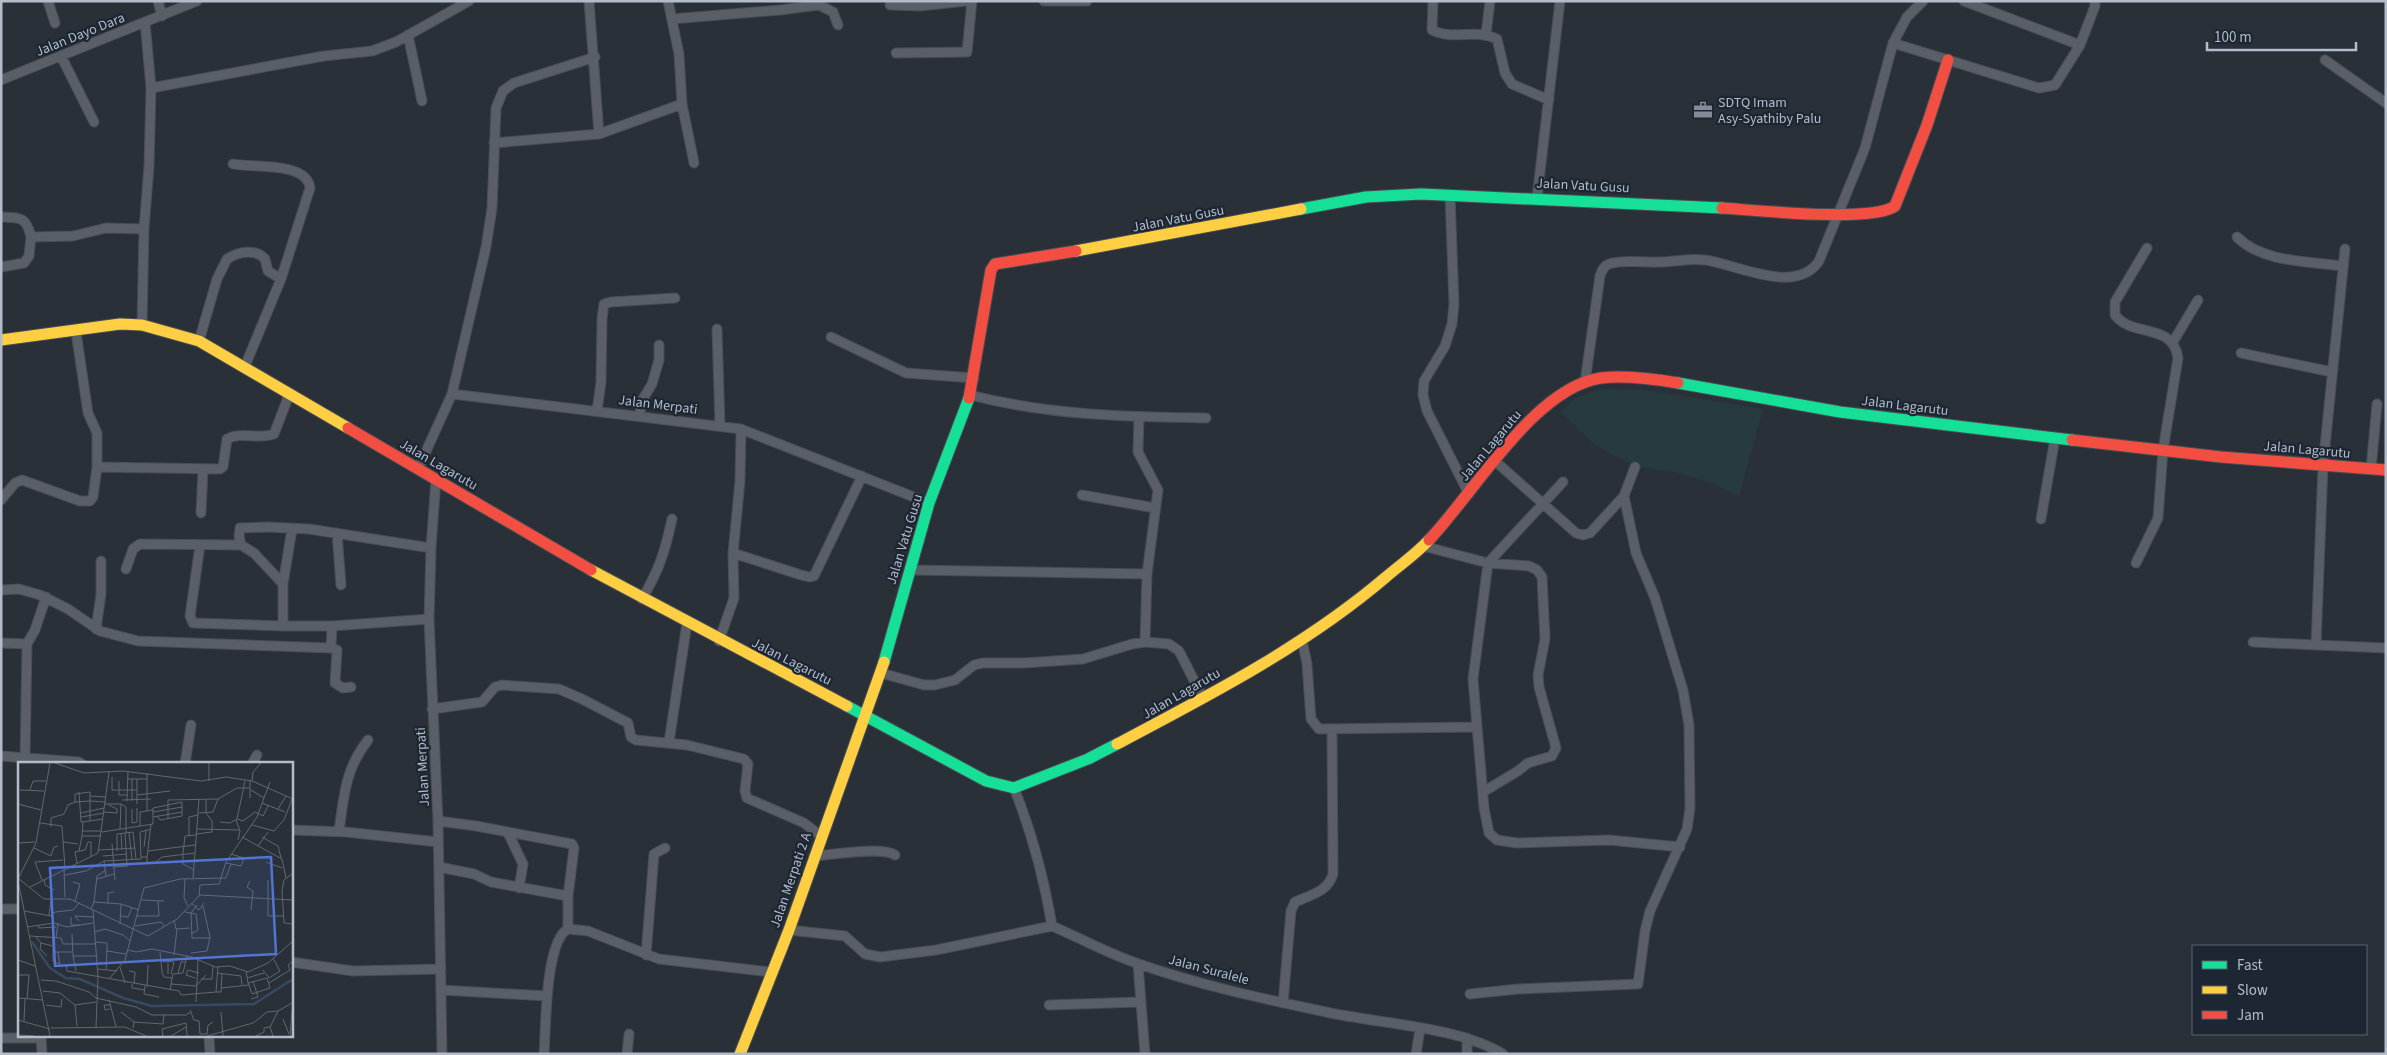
<svg xmlns="http://www.w3.org/2000/svg" width="2387" height="1055" font-family="'Source Sans 3',sans-serif">
	<rect width="100%" height="100%" fill="#2a3038"/>
	<path fill="#273a3e" d="M 1601,389 L 1646,390 L 1763,409 L 1739,496 L 1711,483 L 1677,473 L 1635,466 L 1625,461 L 1596,446 L 1560,412 L 1575,398 Z"/>
	<g fill="none" stroke-linecap="round" stroke-linejoin="round">
		<g stroke="#484c53" stroke-width="11">
			<path id="street" d="M 48,1 L 55,23
				M 158,1 L 162,16
				M 589,1 L 599,134
				M 668,1 L 679,54 L 682,104 L 694,163
				M 1044,1 L 1087,1
				M 1433,1 L 1432,30 C 1453,41 1475,28 1497,39 L 1505,73 L 1512,84 L 1549,100
				M 1964,1 L 2080,45
				M 890,5 L 920,6 L 966,1
				M 672,19 L 780,10 L 819,5 L 833,12 L 838,25
				M 1486,34 L 1490,1
				M 408,35 L 422,101
				M 1893,43 L 2039,88 L 2055,85 L 2080,45 L 2095,6 L 2095,1
				M 896,53 L 967,52 L 972,1
				M 61,56 L 94,122
				M 2325,60 L 2386,103
				M 1,80 L 197,1
				M 151,88 L 324,56 L 372,51 L 396,42 L 469,1
				M 494,143 L 599,134 L 682,104
				M 233,164 C 251,168 307,161 310,188 L 281,279 L 245,366
				M 1450,195 L 1454,304 L 1452,324 L 1445,346 L 1424,381 L 1423,395 L 1427,411 L 1469,494
				M 1537,198 L 1560,1
				M 1,217 C 21,218 26,216 31,237
				M 2237,237 C 2263,263 2308,261 2343,266
				M 2345,249 L 2323,466 L 2316,645 L 2386,648
				M 1,267 L 24,263 L 29,256 L 31,237 L 73,236 L 106,228 L 144,229
				M 142,325 L 144,229 L 149,166 L 151,88 L 145,22
				M 717,329 L 720,426
				M 831,337 L 906,373 L 974,378
				M 199,341 L 217,279 L 227,259 C 238,252 255,248 265,259 L 268,271 L 281,279
				M 2173,342 L 2198,300
				M 2241,353 L 2332,372
				M 1585,382 L 1600,276 C 1602,271 1603,266 1609,264 C 1624,259 1643,263 1659,262 C 1674,262 1689,258 1705,260 C 1736,264 1796,296 1819,261 L 1865,148 L 1893,43 L 1907,17 L 1923,1
				M 452,394 L 486,247 L 492,208 L 496,108 L 503,91 L 514,83 L 595,57
				M 970,395 C 1048,415 1126,417 1206,418
				M 597,411 L 601,382 L 602,319 L 604,304 L 611,302 L 675,298
				M 640,416 L 641,402 L 652,384 L 659,360 L 659,345
				M 1495,461 L 1576,533 L 1583,535 L 1590,533 L 1624,496 L 1635,467
				M 97,467 L 220,469 L 223,467 L 227,439 C 241,431 259,440 274,434 L 289,395
				M 418,469 L 452,394 L 741,429 L 929,503
				M 2371,469 L 2377,404
				M 436,479 L 431,548 L 429,619 L 438,821 L 442,1054
				M 1563,482 L 1488,563 L 1473,679 L 1484,808 L 1489,833 L 1497,840 L 1517,843 L 1609,840 L 1680,847
				M 1082,495 L 1155,508
				M 1,500 L 15,483 L 22,480 L 80,501 L 90,501 L 93,497 L 97,467 L 97,433 L 88,413 L 76,332
				M 201,513 L 203,470
				M 2041,519 L 2055,438
				M 292,529 L 283,584 L 283,626 L 332,626
				M 337,533 L 341,585
				M 200,545 L 190,616 L 193,623 L 283,626
				M 1423,546 L 1488,563 L 1529,566 L 1537,570 L 1542,577 L 1545,639 L 1538,675 L 1539,687 L 1556,748 L 1552,756 L 1528,763 L 1518,771 L 1483,792
				M 733,553 L 801,575 L 810,577 L 814,576 L 862,476
				M 2136,563 L 2158,518 L 2163,450 L 2178,358 C 2173,322 2132,338 2115,315 L 2115,302 L 2147,248
				M 126,569 L 133,549 L 140,544 L 241,545
				M 911,570 L 1147,574 L 1158,490 L 1138,452 L 1139,417
				M 283,584 L 254,553 L 241,545 L 239,536 L 240,528 L 267,527 L 309,529 L 431,548
				M 1,590 L 19,589 L 40,595 L 68,609 L 100,631 L 138,641 L 331,648 L 332,626 L 429,619
				M 642,599 C 659,570 665,552 672,519
				M 96,629 L 101,594 L 101,561
				M 1302,640 L 1307,664 L 1311,719 L 1319,729 L 1476,727
				M 719,641 L 734,598 L 733,553 L 740,481 L 741,429
				M 1145,642 L 1147,574
				M 2253,642 L 2316,645
				M 1,643 L 27,644
				M 331,648 L 337,650 L 335,683 L 343,688 L 351,687
				M 881,673 L 924,685 L 935,685 L 955,680 L 974,665 L 983,663 L 1024,663 L 1083,659 L 1132,644 L 1145,642 L 1169,644 L 1179,651 L 1203,698
				M 432,709 L 482,702 L 495,687 L 502,685 L 559,689 L 582,699 L 628,723 L 631,737 L 636,740 L 687,745 L 744,759 L 748,764 L 745,791 L 747,798 L 804,823 L 821,836
				M 669,742 L 687,623
				M 1,756 L 79,762 L 82,764
				M 25,760 L 27,644 L 35,630 L 46,597
				M 185,764 L 191,725
				M 252,764 L 257,755
				M 1014,788 C 1032,833 1044,878 1052,926
				M 438,821 L 476,826 L 572,844 L 574,848 L 568,896 L 568,929
				M 291,830 L 346,832 L 438,842
				M 339,831 C 344,796 345,769 368,740
				M 508,833 L 523,864 L 519,888
				M 814,856 C 831,855 882,846 895,855
				M 439,867 L 474,874 L 491,882 L 568,896
				M 1,909 L 19,909
				M 1052,926 C 1080,938 1109,954 1139,964 C 1199,985 1264,999 1326,1012 C 1380,1024 1456,1026 1503,1054
				M 789,930 L 845,936 L 865,954 L 880,957 L 936,950 L 1052,926
				M 646,955 L 654,854 L 665,848
				M 291,962 L 353,971 L 441,969
				M 1138,964 L 1145,1054
				M 442,990 L 547,996
				M 1470,994 L 1518,989 L 1638,984 L 1645,931 L 1650,911 L 1687,829 L 1690,808 L 1689,725 L 1683,690 L 1655,598 L 1636,553 L 1624,496
				M 1283,1003 L 1291,911 L 1295,902 C 1310,895 1328,892 1333,874 L 1332,730
				M 1049,1005 L 1139,1002
				M 41,1036 L 42,1054
				M 209,1036 L 210,1054
				M 1,1038 L 41,1038
				M 1467,1038 L 1467,1054
				M 544,1054 C 546,1028 545,941 568,929 L 588,931 L 659,959 L 771,972
				M 627,1054 L 629,1034
				M 1416,1054 L 1420,1029"/>
		</g>
		<g stroke="#484c53" stroke-width="13">
			<path id="fast" d="M 1301,209 L 1366,197 L 1421,194 L 1722,208
				M 1678,383 L 1840,412 L 2072,440
				M 884,662 L 929,503 L 969,398
				M 847,706 L 986,781 L 1014,788 L 1088,759 L 1117,744"/>
		</g>
		<g stroke="#484c53" stroke-width="13">
			<path id="slow" d="M 1076,251 L 1301,209
				M 1,340 L 120,324 L 142,325 L 199,341 L 348,428
				M 591,570 L 847,706
				M 1117,744 C 1210,695 1305,646 1386,577 C 1400,565 1416,554 1429,540
				M 740,1054 L 789,930 L 884,662"/>
		</g>
		<g stroke="#484c53" stroke-width="13">
			<path id="jam" d="M 1722,208 C 1755,210 1872,223 1895,206 L 1927,125 L 1948,60
				M 969,398 L 991,270 L 995,264 L 1076,251
				M 348,428 L 591,570
				M 2072,440 L 2221,457 L 2386,470
				M 1429,540 C 1474,493 1535,387 1601,378 C 1626,375 1654,379 1678,383"/>
		</g>
		<use href="#street" stroke="#5a5e66" stroke-width="9"/>
		<use href="#fast" stroke="#16e098" stroke-width="11"/>
		<use href="#slow" stroke="#ffcf43" stroke-width="11"/>
		<use href="#jam" stroke="#f24e42" stroke-width="11"/>
	</g>
	<defs>
		<g id="office-bare" transform="scale(1.5)"><path d="M-6-3h4V-5.5h4V-3h4V5H-6ZM-1-4.5V-3h2v-1.5ZM-6 0V1H6V0Z" fill="#848b96" stroke="#1d2633" stroke-width="2.5" paint-order="stroke"/></g>
	</defs>
	<g fill-rule="evenodd">
		<use href="#office-bare" x="1703" y="110"/>
	</g>
	<g text-anchor="middle" stroke-width="4.5" stroke-linejoin="round" paint-order="stroke">
		<g font-size="14" fill="#b4bcc9" stroke="#1d2633">
			<text transform="translate(80 34) rotate(-22)" y="5">Jalan Dayo Dara</text>
			<text transform="translate(1583 185) rotate(3)" y="5">Jalan Vatu Gusu</text>
			<text transform="translate(1178 218) rotate(-11)" y="5">Jalan Vatu Gusu</text>
			<text transform="translate(658 404) rotate(7)" y="5">Jalan Merpati</text>
			<text transform="translate(1905 405) rotate(7)" y="5">Jalan Lagarutu</text>
			<text transform="translate(1490 445) rotate(-50)" y="5">Jalan Lagarutu</text>
			<text transform="translate(2307 449) rotate(5)" y="5">Jalan Lagarutu</text>
			<text transform="translate(439 464) rotate(30)" y="5">Jalan Lagarutu</text>
			<text transform="translate(904 539) rotate(-73)" y="5">Jalan Vatu Gusu</text>
			<text transform="translate(792 661) rotate(27)" y="5">Jalan Lagarutu</text>
			<text transform="translate(1181 693) rotate(-30)" y="5">Jalan Lagarutu</text>
			<text transform="translate(422 767) rotate(-93)" y="5">Jalan Merpati</text>
			<text transform="translate(790 880) rotate(-71)" y="5">Jalan Merpati 2 A</text>
			<text transform="translate(1209 969) rotate(15)" y="5">Jalan Suralele</text>
		</g>
		<g font-size="14" fill="#b4bcc9" stroke="#1d2633" text-anchor="start">
			<text x="1718" y="107">SDTQ Imam<tspan x="1718" dy="16">Asy-Syathiby Palu</tspan></text>
		</g>
	</g>
	<g transform="translate(18 762)">
		<rect width="275" height="275" fill="#2a3038"/>
		<path fill="none" stroke="#384963" stroke-width="2.5" d="M 14,180 L 32,206 L 48,216 L 62,217 L 105,236 L 134,244 L 236,242 L 275,217"/>
		<path fill="none" stroke="#616872" stroke-width="1" d="M 37,1 L 66,11 L 105,9 L 183,19 L 208,15 L 234,19 L 275,37M 129,11 L 129,49M 94,15 L 94,28 L 119,28M 109,17 L 129,17M 114,17 L 114,39M 119,17 L 119,42M 101,19 L 101,33 L 109,33M 191,19 L 191,1M 232,19 L 232,36M 234,19 L 235,10 L 243,1M 2,28 L 26,29M 12,28 L 15,19 L 28,19M 61,30 L 63,60 L 72,59M 119,33 L 152,29M 72,34 L 88,35M 246,36 L 252,20M 104,38 L 133,37M 109,39 L 110,9M 244,41 L 267,50M 0,42 L 23,48M 87,42 L 103,42 L 102,67M 103,42 L 108,45 L 108,71M 114,47 L 114,61 L 119,60 L 119,46M 260,47 L 268,34M 86,50 L 99,51 L 99,47 L 91,43M 135,50 L 164,45M 63,51 L 86,46M 181,51 L 195,50 L 200,37 L 219,26 L 231,26M 63,55 L 86,51M 135,55 L 164,50M 85,57 L 72,59 L 72,30 L 57,32 L 57,40 L 72,39 L 88,40M 150,57 L 150,38 L 200,37M 219,57 L 225,59 L 237,50 L 245,54 L 250,44M 218,58 L 222,69 L 220,78M 65,60 L 64,74 L 83,74M 202,60 L 212,61 L 219,57 L 227,19M 22,61 L 44,64 L 47,106M 234,63 L 256,69 L 266,58 L 274,37M 122,64 L 122,50 L 135,48M 33,65 L 33,56 L 46,52 L 50,43 L 57,40M 179,67 L 221,68M 64,69 L 84,69M 84,70 L 135,62 L 135,46 L 164,40 L 164,54 L 142,58 L 139,54M 103,71 L 104,88M 107,71 L 109,103M 111,71 L 114,97M 178,72 L 194,70 L 194,59 L 188,51 L 188,38M 171,74 L 171,55 L 180,53M 224,75 L 264,97 L 268,116M 244,75 L 260,84 L 263,96M 45,80 L 60,82M 0,81 L 17,80M 94,82 L 97,118M 240,84 L 250,70M 126,85 L 128,68M 16,86 L 33,94 L 36,85 L 40,84M 81,88 L 117,86M 61,89 L 64,74M 99,89 L 99,72 L 115,70 L 118,97M 130,89 L 177,83M 85,94 L 109,92M 123,95 L 129,95 L 133,62M 129,95 L 129,101 L 138,100 L 144,95 L 177,91 L 181,37M 86,99 L 88,115M 248,100 L 264,106M 59,101 L 57,90 L 67,88 L 70,80 L 73,80 L 73,95M 208,101 L 223,104 L 226,96 L 213,92M 95,105 L 110,104M 46,107 L 47,135M 176,108 L 165,102 L 165,91 L 167,74 L 178,73M 275,111 L 266,118 L 264,129 L 266,161 L 275,162M 47,113 L 68,109 L 86,99 L 123,97 L 122,70 L 133,67M 175,116 L 177,91M 0,117 L 18,81 L 32,1M 1,117 L 26,137 L 52,137 L 130,174 L 159,157 L 182,133 L 275,138M 26,117 L 27,123 L 36,128M 79,117 L 96,112M 167,117 L 166,136 L 170,144M 24,118 L 17,100 L 45,98M 250,118 L 250,154 L 265,154M 0,119 L 32,274M 232,119 L 229,125 L 235,129 L 233,148M 55,120 L 62,122 L 57,139M 12,125 L 80,91 L 91,10M 181,134 L 182,123 L 201,122 L 208,100 L 239,55 L 246,36 L 233,28M 124,138 L 146,139M 76,140 L 79,114 L 88,108M 90,141 L 90,131 L 96,130M 173,141 L 181,148 L 186,141M 179,143 L 173,151 L 174,176 L 192,176M 73,147 L 76,140 L 103,142 L 121,148M 75,148 L 80,215 L 78,265M 6,149 L 33,154 L 37,150 L 55,148 L 61,141M 167,150 L 178,152 L 180,168 L 173,172M 31,153 L 33,138M 103,154 L 110,155 L 114,146M 119,154 L 141,154 L 140,139M 53,155 L 53,163 L 62,163M 61,159 L 57,154 L 75,155M 156,159 L 158,167 L 172,166M 102,162 L 103,142M 20,163 L 21,166 L 38,165M 117,164 L 143,160 L 147,165M 9,165 L 36,161 L 49,165 L 75,161M 76,170 L 87,167 L 105,173 L 112,179M 54,172 L 55,194 L 78,194M 12,174 L 43,176 L 45,182 L 77,182M 17,174 L 23,181 L 35,184M 35,176 L 35,199 L 41,202M 38,176 L 40,161M 77,180 L 89,181 L 89,189M 23,181 L 22,187 L 29,194M 134,187 L 174,195 L 197,205 L 212,204 L 230,210 L 250,201 L 275,179M 110,188 L 118,190 L 134,187M 35,190 L 54,190M 40,190 L 42,204 L 48,203 L 49,209 L 161,229 L 163,233 L 198,230M 142,190 L 144,210 L 146,215 L 154,216 L 152,228M 173,191 L 189,189 L 192,175 L 185,144M 156,193 L 159,167M 55,194 L 58,209M 0,198 L 17,204M 150,199 L 156,200 L 153,212M 144,200 L 150,199 L 150,212M 102,205 L 107,221M 200,205 L 198,230 L 203,230 L 204,211M 79,207 L 99,209M 88,207 L 89,189 L 108,192M 245,208 L 251,216 L 262,209 L 255,196M 111,209 L 117,210 L 116,222M 228,209 L 230,221 L 231,223 L 234,232 L 252,226 L 249,216 L 230,221M 199,211 L 223,214 L 224,223M 160,212 L 163,200 L 168,200M 0,213 L 11,213 L 9,237M 154,216 L 155,212 L 165,211 L 169,194M 177,216 L 168,213 L 170,208 L 181,211M 229,216 L 246,211M 91,217 L 107,198 L 126,126 L 162,117 L 208,116 L 213,102M 183,217 L 194,217 L 195,204M 23,218 L 38,219 L 71,230 L 78,236 L 118,245 L 134,253 L 168,253 L 173,250M 251,221 L 272,208 L 270,203 L 275,199M 114,222 L 114,226 L 127,228M 153,222 L 178,224 L 188,213M 127,224 L 126,232 L 141,235M 129,225 L 130,203M 203,226 L 231,223M 25,229 L 42,231 L 57,243 L 78,240M 0,236 L 25,238M 233,237 L 240,235 L 235,219M 91,238 L 98,265M 178,240 L 180,198M 28,243 L 43,245 L 44,237M 57,243 L 59,264M 92,243 L 86,243 L 87,248 L 92,247M 172,248 L 176,258 L 181,259 L 182,272 L 189,272 L 190,263 L 195,260M 103,250 L 116,260M 203,250 L 205,274M 265,257 L 271,272M 0,258 L 32,267M 6,259 L 7,237M 33,266 L 107,265 L 128,274M 115,266 L 116,260 L 145,262 L 146,252M 0,273 L 16,274M 145,274 L 144,267 L 168,261 L 169,274M 153,274 L 168,265M 189,274 L 235,261 L 249,250 L 260,249M 238,274 L 246,270 L 246,266 L 252,265M 255,274 L 252,265 L 260,249 L 274,241M 272,274 L 275,237"/>
		<path fill="#5274d3" fill-opacity="0.15" stroke="#5274d3" stroke-width="2.5" d="M 253,95 L 258,192 L 37,204 L 32,106 Z"/>
		<rect width="275" height="275" fill="none" stroke="#b4bcc9" stroke-width="2.5"/>
	</g>
	<rect width="2387" height="1055" fill="none" stroke="#b4bcc9" stroke-width="5"/>
	<rect x="2192" y="945" width="175" height="90" fill="#1d2633" stroke="#59626f"/>
	<rect x="2202" y="961" width="25" height="8" fill="#16e098" stroke="#59626f"/>
	<text x="2237" y="970" font-size="15" fill="#b4bcc9">Fast</text>
	<rect x="2202" y="986" width="25" height="8" fill="#ffcf43" stroke="#59626f"/>
	<text x="2237" y="995" font-size="15" fill="#b4bcc9">Slow</text>
	<rect x="2202" y="1011" width="25" height="8" fill="#f24e42" stroke="#59626f"/>
	<text x="2237" y="1020" font-size="15" fill="#b4bcc9">Jam</text>
	<path d="M2207 42v8h149v-8" fill="none" stroke="#b4bcc9" stroke-width="2.5"/>
	<text x="2214" y="42" font-size="15" fill="#b4bcc9" stroke="#1d2633" stroke-width="4" paint-order="stroke">100 m</text>
</svg>
